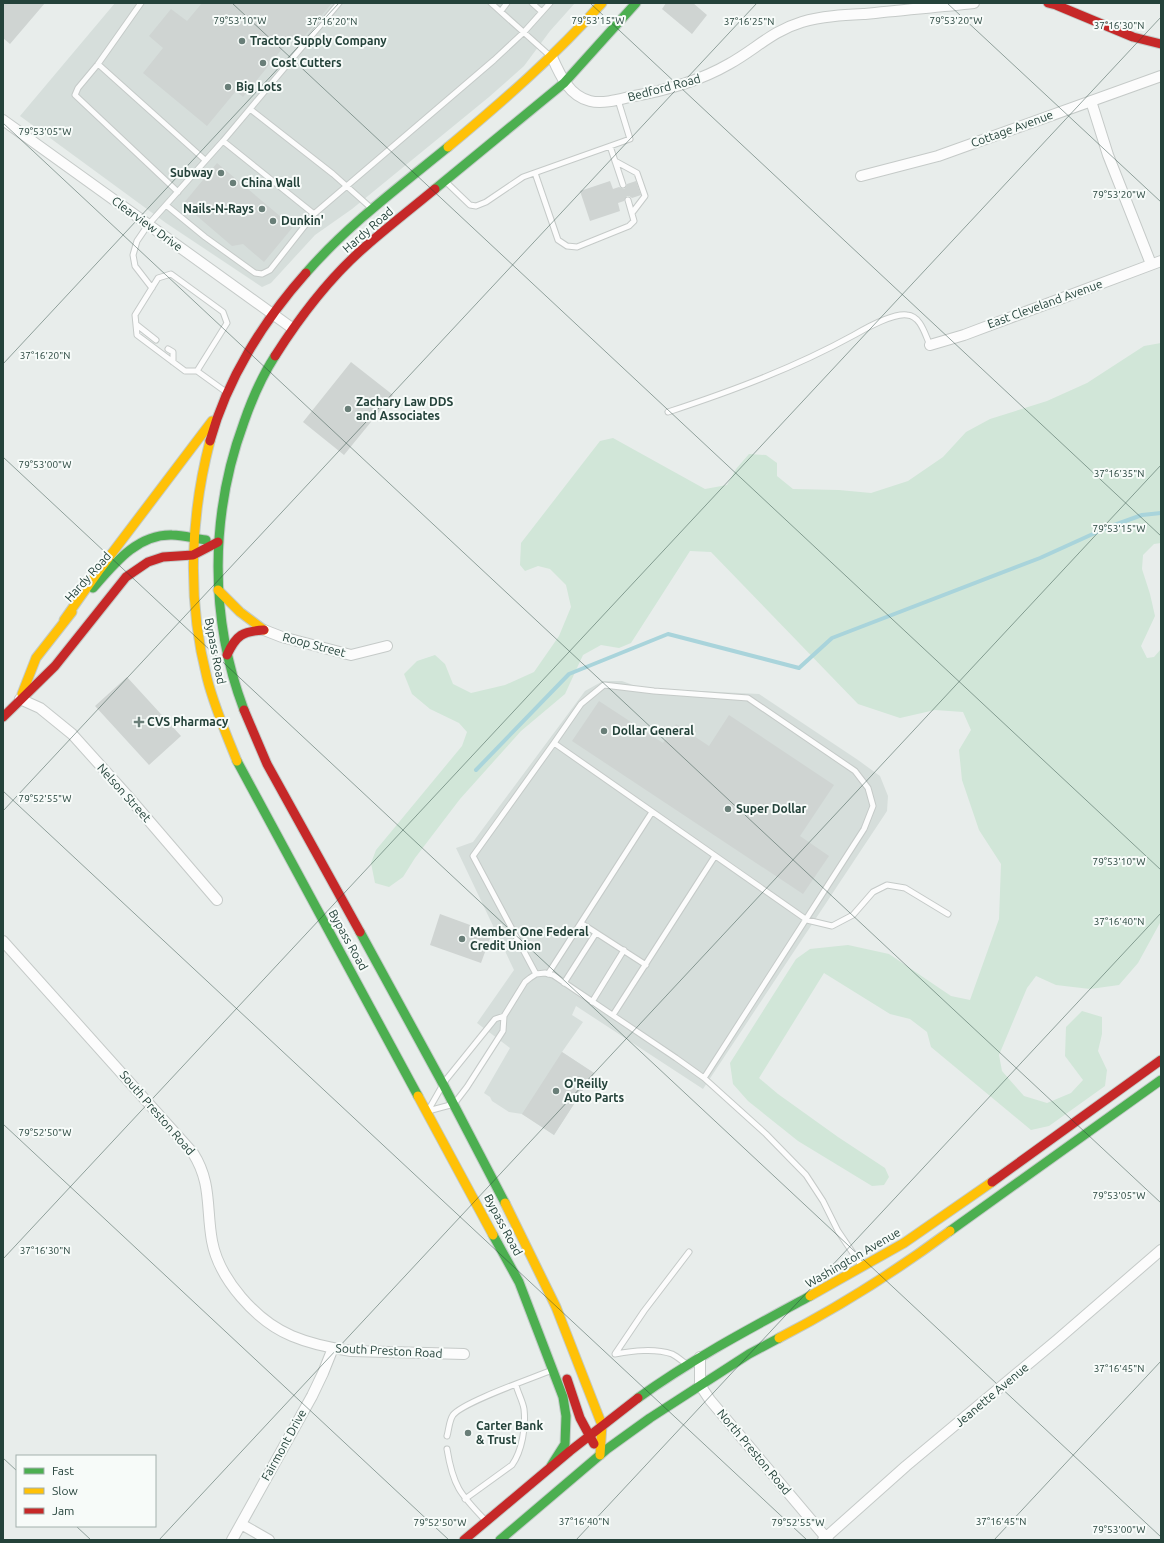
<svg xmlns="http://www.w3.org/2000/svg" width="1164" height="1543" font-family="Ubuntu,sans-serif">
	<rect width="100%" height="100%" fill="#e8edeb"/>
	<path fill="#d6dedb" d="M 115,3 L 575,3 L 550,31 L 524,66 L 489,97 L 352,209 L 315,235 L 271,283 L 262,287 L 166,223 L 20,116 Z
		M 603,681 L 622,681 L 641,688 L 759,694 L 858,760 L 880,776 L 888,796 L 887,811 L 703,1089 L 576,1006 L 572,1015 L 583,1022 L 562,1052 L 594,1073 L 554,1135 L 522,1114 L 509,1112 L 492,1101 L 490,1097 L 484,1093 L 510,1048 L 477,1023 L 514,970 L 456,848 L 473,842 L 585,691 Z"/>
	<path fill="#d1e6d8" d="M 1161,343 L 1161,543 L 1154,544 L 1143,555 L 1142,569 L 1150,594 L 1155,616 L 1141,646 L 1147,658 L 1154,657 L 1161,649 L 1161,921 L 1138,963 L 1119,985 L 1090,989 L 1056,985 L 1036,976 L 1027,988 L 999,1055 L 1002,1071 L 1024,1096 L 1047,1103 L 1071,1093 L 1083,1080 L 1065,1056 L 1066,1027 L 1082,1011 L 1102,1017 L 1102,1034 L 1098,1051 L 1107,1070 L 1105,1086 L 1049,1126 L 1031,1130 L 931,1047 L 927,1032 L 910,1019 L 890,1014 L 824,973 L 759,1078 L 778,1094 L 838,1137 L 885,1168 L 889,1177 L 884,1185 L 872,1186 L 798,1141 L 748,1101 L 733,1084 L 730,1063 L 796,959 L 810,949 L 848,945 L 889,954 L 951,996 L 970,1000 L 999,919 L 1001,864 L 979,830 L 962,780 L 959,750 L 971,730 L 963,712 L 935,710 L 900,718 L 858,704 L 711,552 L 690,551 L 631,643 L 619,648 L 601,645 L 583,655 L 565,694 L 521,731 L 460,799 L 415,858 L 403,877 L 389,887 L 375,883 L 371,863 L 376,850 L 462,746 L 467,732 L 459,723 L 430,709 L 412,694 L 404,674 L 417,661 L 435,655 L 445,664 L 453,684 L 471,693 L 505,685 L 534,672 L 559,636 L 571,607 L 566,585 L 550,569 L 538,566 L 525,571 L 520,565 L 521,543 L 600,441 L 613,438 L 705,489 L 727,485 L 736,469 L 749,454 L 766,455 L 777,463 L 777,476 L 793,489 L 839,490 L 871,493 L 908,481 L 943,457 L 966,432 L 990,419 L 1047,401 L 1087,383 L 1144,346 Z"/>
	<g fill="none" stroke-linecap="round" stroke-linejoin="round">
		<path stroke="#a9d4db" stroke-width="4" d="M 476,770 L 569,674 L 668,634 L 799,668 L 832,638 L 1040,558 L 1106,528 L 1142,515 L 1161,513"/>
	</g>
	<path fill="#cfd4d2" d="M 3,3 L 45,3 L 10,44 L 3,38 Z
		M 202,3 L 332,3 L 298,44 L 291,38 L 243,97 L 236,91 L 207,126 L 143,73 L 163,48 L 149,36 L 171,9 L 187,21 Z
		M 666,3 L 693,3 L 707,15 L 692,34 L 662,9 Z
		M 217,163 L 293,227 L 264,262 L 243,244 L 232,246 L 183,204 Z
		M 610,181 L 613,189 L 619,187 L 624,189 L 626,187 L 627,184 L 636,181 L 641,195 L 632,198 L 629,196 L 627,196 L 624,201 L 618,203 L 620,211 L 590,221 L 580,191 Z
		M 351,362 L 393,395 L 344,455 L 303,422 Z
		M 127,677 L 181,736 L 149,765 L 95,706 Z
		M 599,701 L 663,743 L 676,724 L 709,746 L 729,715 L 834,785 L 800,836 L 829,856 L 803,894 L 572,741 Z
		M 440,914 L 492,933 L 481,963 L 430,945 Z
		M 562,1052 L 594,1073 L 554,1135 L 522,1114 Z"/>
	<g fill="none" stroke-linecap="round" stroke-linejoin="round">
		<g stroke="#c5cac8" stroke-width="7">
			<path id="lane" d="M 141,3 L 98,64 L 78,88 L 75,95 L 178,192
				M 491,3 L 549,55
				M 532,3 L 542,12
				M 501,11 L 507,3
				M 98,64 L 205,160
				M 250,109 L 333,174 L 370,207
				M 223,141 L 314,214 L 494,60 L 524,32 L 550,3
				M 610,146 L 623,185
				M 615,161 L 637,173 L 645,196 L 632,213
				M 535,173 L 558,240 L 567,246 L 577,247 L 629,226 L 634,221 L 628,200
				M 446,182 L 470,205 L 476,206 L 486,202 L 523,177 L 630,139 L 618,100
				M 166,205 L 205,237 L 255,273 L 262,274 L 270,270 L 314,214
				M 152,288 L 135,266 L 133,255 L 137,241 L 148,225 L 223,141 L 339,3
				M 137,325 L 156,340
				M 168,349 L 173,352 L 173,362
				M 197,371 L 185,371 L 137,335 L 135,315 L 158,278 L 171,274 L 223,312 L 227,323 L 197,371 L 226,392
				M 668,412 C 732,391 794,368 854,335 C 866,328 894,313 907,315 C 921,316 925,335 930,345
				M 554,743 L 581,704 L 604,685 L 654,691 L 748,698 L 855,771 L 868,788 L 873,806 L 864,829 L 704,1078
				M 581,923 L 646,965
				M 536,974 L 473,856 L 554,743 L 807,920 L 832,926 L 853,915 L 873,892 L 887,885 L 905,888 L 948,914
				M 548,974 L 652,812
				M 564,983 L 596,933
				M 592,1002 L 624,950
				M 613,1015 L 715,856
				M 445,1081 L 495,1019 L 504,1016
				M 429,1109 L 441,1088
				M 428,1111 L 454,1104 L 467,1087 L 503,1031 L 504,1016 L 525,982 L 530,978 L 536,974 L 545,973 L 553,975 L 676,1058 L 704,1078 L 766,1134 L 806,1175 L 823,1201 L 838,1231 L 861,1265
				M 685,1363 C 681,1360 676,1356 672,1354 C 654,1348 633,1351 615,1354 L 644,1311 L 689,1252
				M 447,1436 C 449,1429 449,1421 453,1415 C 463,1402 533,1378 552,1370
				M 447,1449 C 453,1486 460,1494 485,1520
				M 465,1499 L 512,1465 C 522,1451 526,1427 524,1409 C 523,1402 518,1393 516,1385"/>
		</g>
		<g stroke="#c5cac8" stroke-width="12">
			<path id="street" d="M 552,57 C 560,75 569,96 590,101 C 602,104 617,100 629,97 C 664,91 698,82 729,64 C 756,49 772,31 802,22 C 822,16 845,15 865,14 C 901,10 938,7 974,3
				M 1091,101 L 1108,155 L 1151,264
				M 3,120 L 292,328
				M 861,176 L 938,156 L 1161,76
				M 930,345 L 964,335 L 1161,261
				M 264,630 L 282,637 L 351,655 L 387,646
				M 20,699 L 40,708 L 72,734 L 126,794 L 217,900
				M 3,941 L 193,1153 C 212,1183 206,1208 212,1241 C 219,1279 256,1321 292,1336 C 311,1344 330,1348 351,1351 L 464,1354
				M 700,1357 L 700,1385 L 710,1400 L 828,1540
				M 241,1524 L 269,1540
				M 232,1540 L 312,1396 L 323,1373 L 333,1348
				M 823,1540 L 906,1466 L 1057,1340 L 1161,1250"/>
		</g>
		<g stroke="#c3cbc8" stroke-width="11">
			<path id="fast" d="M 435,189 L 564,83 L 636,3
				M 306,273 C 348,225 399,187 448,147
				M 93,588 C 114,564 137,534 172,535 C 184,535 195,539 206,540
				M 244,710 C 209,618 210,514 244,422 C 252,399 262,376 275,356
				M 237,761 L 418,1096
				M 360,932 L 443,1084 L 505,1203
				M 950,1231 L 1161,1080
				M 493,1235 L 519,1282 L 563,1397 L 566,1416 L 565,1444 L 551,1466
				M 638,1398 C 692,1359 751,1328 810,1296
				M 500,1540 L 607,1449 L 650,1418 L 749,1354 L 779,1338"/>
		</g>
		<g stroke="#c3cbc8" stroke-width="11">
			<path id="slow" d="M 448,147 C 502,102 555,56 602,3
				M 210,441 C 190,518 187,600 207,678 C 214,706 226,734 237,761
				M 218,590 L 240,612 L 264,630
				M 64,620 L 100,569 L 212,421
				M 22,694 L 36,658 L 72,612
				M 418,1096 L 493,1235
				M 505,1203 L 556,1307 L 602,1425 L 600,1455
				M 810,1296 L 904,1243 L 992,1182
				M 779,1338 C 839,1307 896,1271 950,1231"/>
		</g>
		<g stroke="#c3cbc8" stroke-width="11">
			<path id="jam" d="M 1048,3 L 1056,5 L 1133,37 L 1161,44
				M 275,356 C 301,315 330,277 366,246 C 389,226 412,208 435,189
				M 210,441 C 227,379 264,320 306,273
				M 227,655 C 236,635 243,631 264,630
				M 244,710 L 267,764 L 360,932
				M 3,717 L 55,666 L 126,577 L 148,562 L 163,557 L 193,555 L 218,542
				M 992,1182 L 1161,1060
				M 567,1379 L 580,1418 L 594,1444
				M 464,1540 L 570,1451 L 638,1398"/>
		</g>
		<use href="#lane" stroke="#fcfcfc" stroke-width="5"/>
		<use href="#street" stroke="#fcfcfc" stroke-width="10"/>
		<use href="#fast" stroke="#4caf50" stroke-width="9"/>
		<use href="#slow" stroke="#ffc107" stroke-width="9"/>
		<use href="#jam" stroke="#c62828" stroke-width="9"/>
	</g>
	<path fill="none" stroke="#24423a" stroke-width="1" stroke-opacity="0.45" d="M 232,3 L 1161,870M 590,3 L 1161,536M 947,3 L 1161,202M 3,123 L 1161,1203M 3,364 L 339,3M 3,457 L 1161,1537M 3,791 L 807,1540M 3,811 L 757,3M 3,1124 L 449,1540M 3,1259 L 1161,17M 3,1458 L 17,1471M 76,1526 L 91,1540M 159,1540 L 1161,465M 576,1540 L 1161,913M 994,1540 L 1161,1361"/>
	<g fill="#697e78" stroke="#f7fbf9" stroke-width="1.5">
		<circle cx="242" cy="41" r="4"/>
		<circle cx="263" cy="63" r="4"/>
		<circle cx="228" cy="87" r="4"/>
		<circle cx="221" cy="173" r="4"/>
		<circle cx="233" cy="183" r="4"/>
		<circle cx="262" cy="209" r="4"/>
		<circle cx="273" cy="221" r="4"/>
		<circle cx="348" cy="409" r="4"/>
		<path d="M137 716h4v4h4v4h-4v4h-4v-4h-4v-4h4z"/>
		<circle cx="604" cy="731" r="4"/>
		<circle cx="728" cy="809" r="4"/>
		<circle cx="462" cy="939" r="4"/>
		<circle cx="556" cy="1091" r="4"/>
		<circle cx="468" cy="1433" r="4"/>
	</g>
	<g text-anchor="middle" stroke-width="4" stroke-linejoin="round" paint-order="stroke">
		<g font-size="12" font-weight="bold" fill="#24423a" stroke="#f7fbf9" text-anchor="start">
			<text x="250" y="45">Tractor Supply Company</text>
			<text x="271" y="67">Cost Cutters</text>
			<text x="236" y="91">Big Lots</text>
			<text x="213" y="177" text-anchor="end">Subway</text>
			<text x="241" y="187">China Wall</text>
			<text x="254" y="213" text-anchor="end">Nails-N-Rays</text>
			<text x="281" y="225">Dunkin'</text>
			<text x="356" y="406">Zachary Law DDS<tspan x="356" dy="14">and Associates</tspan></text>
			<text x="147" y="726">CVS Pharmacy</text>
			<text x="612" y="735">Dollar General</text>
			<text x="736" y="813">Super Dollar</text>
			<text x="470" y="936">Member One Federal<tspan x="470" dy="14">Credit Union</tspan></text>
			<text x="564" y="1088">O'Reilly<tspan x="564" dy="14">Auto Parts</tspan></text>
			<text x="476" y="1430">Carter Bank<tspan x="476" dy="14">&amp; Trust</tspan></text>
		</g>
		<g font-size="12" fill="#24423a" stroke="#f7fbf9">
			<text transform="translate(664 88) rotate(-15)" y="4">Bedford Road</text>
			<text transform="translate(1012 129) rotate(-20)" y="4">Cottage Avenue</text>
			<text transform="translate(147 224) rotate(36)" y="4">Clearview Drive</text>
			<text transform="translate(368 230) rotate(-41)" y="4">Hardy Road</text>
			<text transform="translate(1045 304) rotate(-20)" y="4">East Cleveland Avenue</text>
			<text transform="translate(88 577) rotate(-48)" y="4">Hardy Road</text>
			<text transform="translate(314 645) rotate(15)" y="4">Roop Street</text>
			<text transform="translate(215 651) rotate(79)" y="4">Bypass Road</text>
			<text transform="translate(124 793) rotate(48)" y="4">Nelson Street</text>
			<text transform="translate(348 940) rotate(61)" y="4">Bypass Road</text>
			<text transform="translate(157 1113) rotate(49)" y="4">South Preston Road</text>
			<text transform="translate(503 1225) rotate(62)" y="4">Bypass Road</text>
			<text transform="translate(853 1258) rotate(-30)" y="4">Washington Avenue</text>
			<text transform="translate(389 1351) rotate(3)" y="4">South Preston Road</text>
			<text transform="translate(992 1395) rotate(-40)" y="4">Jeanette Avenue</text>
			<text transform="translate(284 1445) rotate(-61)" y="4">Fairmont Drive</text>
			<text transform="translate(754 1452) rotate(50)" y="4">North Preston Road</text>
		</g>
	</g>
	<g font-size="10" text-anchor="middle" fill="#24423a" stroke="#f7fbf9" stroke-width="4" stroke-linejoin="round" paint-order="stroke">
		<text x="240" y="24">79°53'10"W</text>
		<text x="598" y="24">79°53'15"W</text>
		<text x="956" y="24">79°53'20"W</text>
		<text x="332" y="25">37°16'20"N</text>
		<text x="749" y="25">37°16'25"N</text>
		<text x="1119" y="29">37°16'30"N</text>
		<text x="45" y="135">79°53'05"W</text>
		<text x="1119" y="198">79°53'20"W</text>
		<text x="45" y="359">37°16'20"N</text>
		<text x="45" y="468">79°53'00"W</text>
		<text x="1119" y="477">37°16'35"N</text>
		<text x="1119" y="532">79°53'15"W</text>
		<text x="45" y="802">79°52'55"W</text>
		<text x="1119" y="865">79°53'10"W</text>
		<text x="1119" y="925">37°16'40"N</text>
		<text x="45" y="1136">79°52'50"W</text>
		<text x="1119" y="1199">79°53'05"W</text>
		<text x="45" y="1254">37°16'30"N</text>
		<text x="1119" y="1372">37°16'45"N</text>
		<text x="584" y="1525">37°16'40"N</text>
		<text x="1001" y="1525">37°16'45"N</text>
		<text x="440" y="1526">79°52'50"W</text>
		<text x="798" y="1526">79°52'55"W</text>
		<text x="1119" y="1533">79°53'00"W</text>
	</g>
	<rect width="1164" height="1543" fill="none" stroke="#24423a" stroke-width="8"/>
	<rect x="16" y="1455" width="140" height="72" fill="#f7fbf9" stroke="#a3b1ad"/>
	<rect x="24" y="1468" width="20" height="6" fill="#4caf50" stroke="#a3b1ad"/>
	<text x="52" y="1475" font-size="12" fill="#24423a">Fast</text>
	<rect x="24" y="1488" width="20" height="6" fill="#ffc107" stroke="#a3b1ad"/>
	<text x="52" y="1495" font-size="12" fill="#24423a">Slow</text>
	<rect x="24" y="1508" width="20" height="6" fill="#c62828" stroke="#a3b1ad"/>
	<text x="52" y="1515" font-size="12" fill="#24423a">Jam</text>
</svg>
